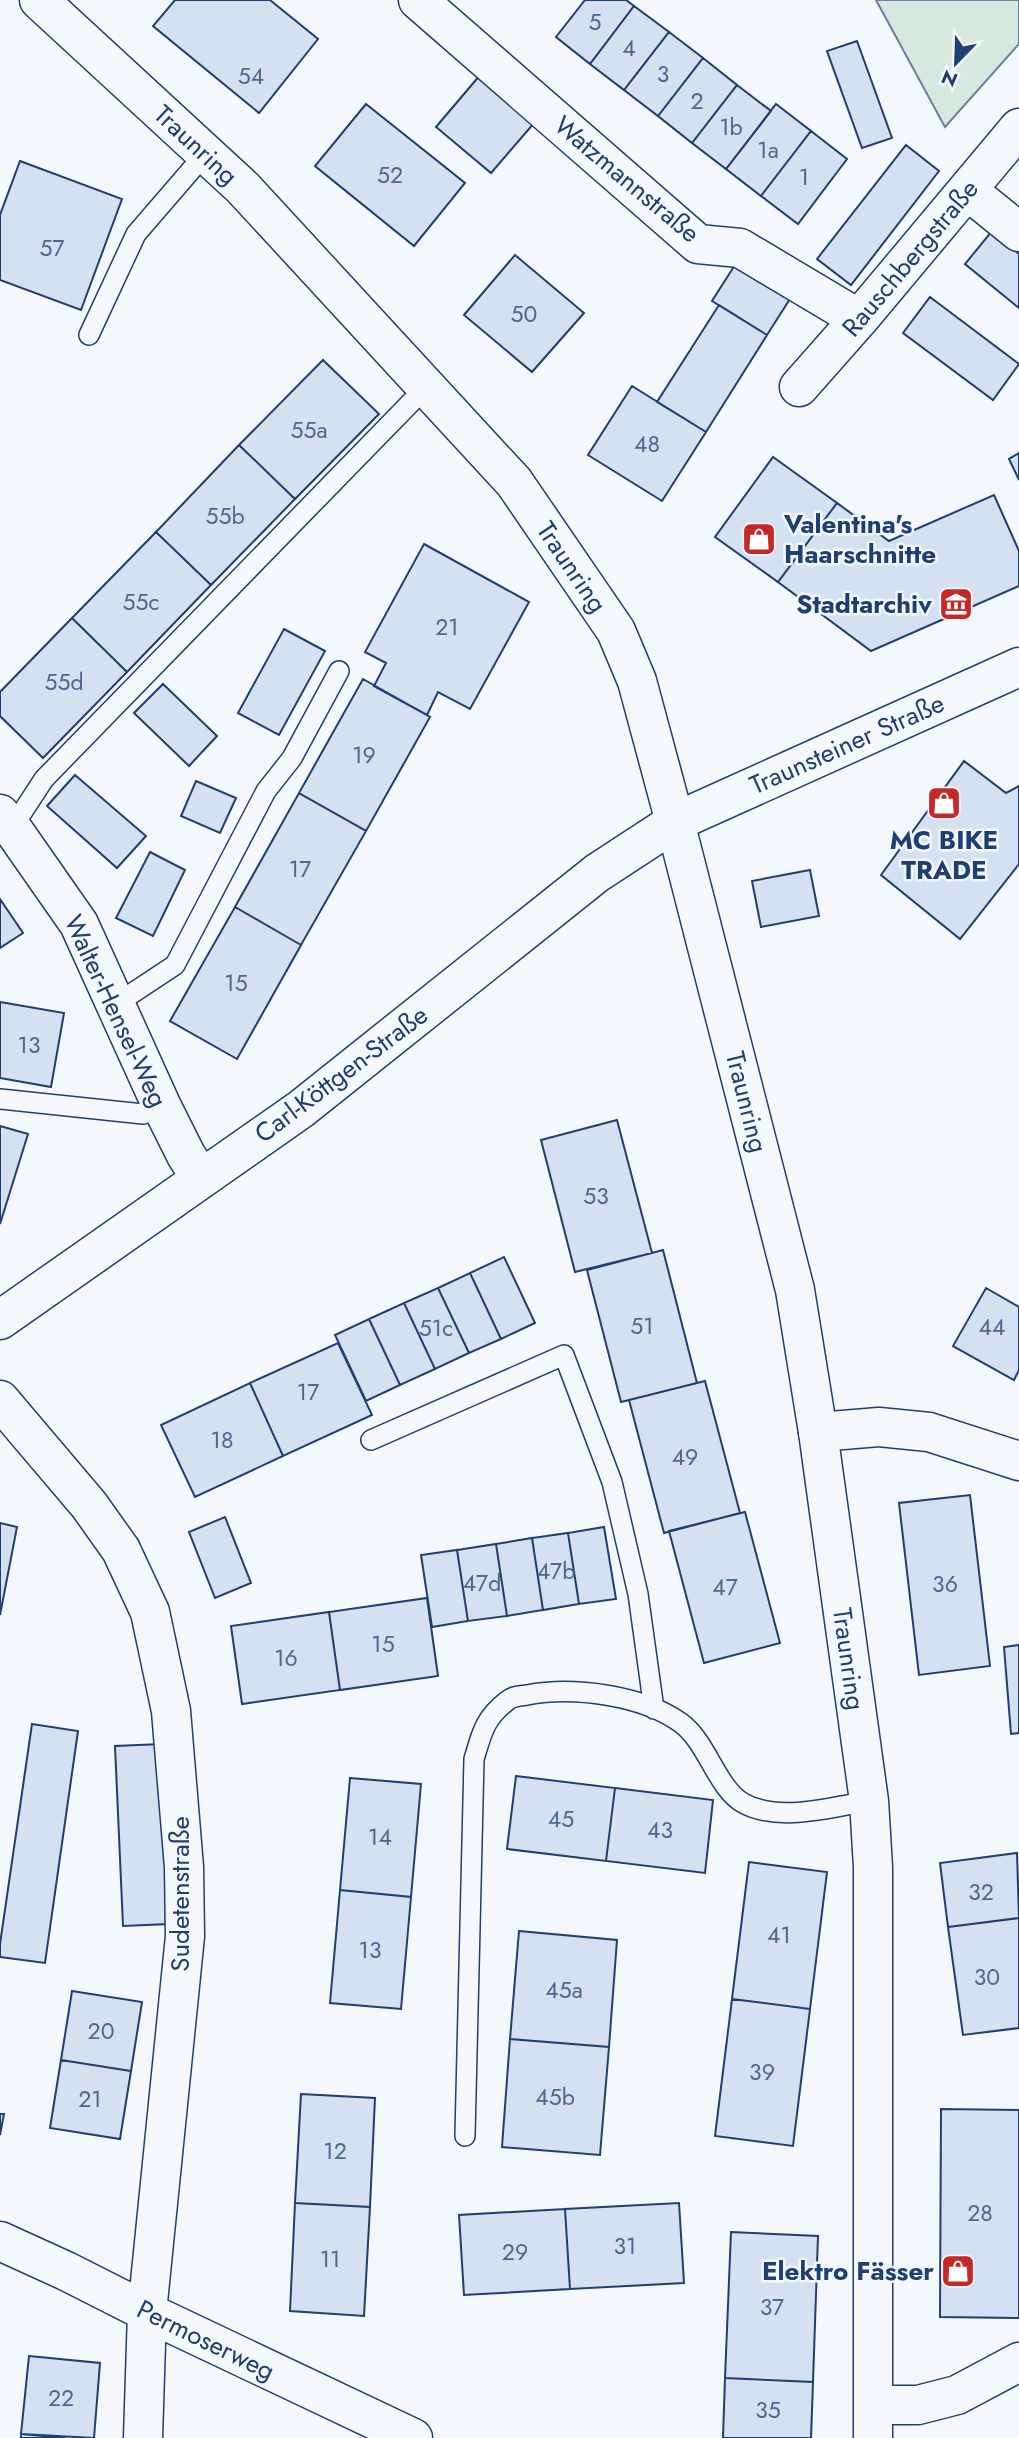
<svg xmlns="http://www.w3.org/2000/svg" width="1019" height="2438" font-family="Jost,sans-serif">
	<rect width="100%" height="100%" fill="#f4f7fb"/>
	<path fill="#d7e8df" stroke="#687fa3" stroke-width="2" d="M 876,0 L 1019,0 L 1019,44 L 945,127 Z"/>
	<path fill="#d5e0f0" stroke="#1d3f73" stroke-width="2" d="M 175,0 L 270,0 L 318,39 L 259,113 L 153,26 Z
		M 585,0 L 626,0 L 634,6 L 590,64 L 556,37 Z
		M 634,6 L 669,32 L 624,90 L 590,64 Z
		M 669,32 L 703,58 L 658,116 L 624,90 Z
		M 857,41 L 892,138 L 862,148 L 827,51 Z
		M 703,58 L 737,85 L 692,143 L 658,116 Z
		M 486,68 L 541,115 L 491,173 L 436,127 Z
		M 737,85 L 771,111 L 726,169 L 692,143 Z
		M 366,104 L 465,183 L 414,246 L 315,166 Z
		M 776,104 L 811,131 L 761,196 L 726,169 Z
		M 811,131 L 847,159 L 798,224 L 761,196 Z
		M 906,145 L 939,171 L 851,285 L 817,259 Z
		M 20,161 L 122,199 L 81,310 L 0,280 L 0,215 Z
		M 992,231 L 1019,254 L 1019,308 L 965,264 Z
		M 515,255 L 584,313 L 532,372 L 464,315 Z
		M 740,257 L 795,291 L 767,335 L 712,301 Z
		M 930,297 L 1019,364 L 993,400 L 903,333 Z
		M 719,305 L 767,335 L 706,432 L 657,402 Z
		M 323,360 L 379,414 L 295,499 L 239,445 Z
		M 632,386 L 706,432 L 662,501 L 588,455 Z
		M 239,445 L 295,499 L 211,585 L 156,532 Z
		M 1019,453 L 1019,480 L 1009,459 Z
		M 773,457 L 837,503 L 778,582 L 715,537 Z
		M 994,495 L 1019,551 L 1019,586 L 871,651 L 778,582 L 837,503 L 889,541 Z
		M 156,532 L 211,585 L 127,672 L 72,618 Z
		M 424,544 L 529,602 L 470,709 L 438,692 L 427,715 L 374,686 L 386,663 L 365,652 Z
		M 72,618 L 127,672 L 43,758 L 0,716 L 0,692 Z
		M 284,629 L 325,651 L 279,735 L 238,713 Z
		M 363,679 L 430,717 L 366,831 L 299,793 Z
		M 163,684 L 217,736 L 189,766 L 134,713 Z
		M 964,761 L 1006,793 L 1019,786 L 1019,864 L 960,939 L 881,875 Z
		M 75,775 L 146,836 L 117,868 L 47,806 Z
		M 196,781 L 236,798 L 220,833 L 181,816 Z
		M 299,793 L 366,831 L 301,945 L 235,907 Z
		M 150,852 L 185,870 L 153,936 L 116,918 Z
		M 810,870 L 819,916 L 761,927 L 752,881 Z
		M 0,899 L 23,933 L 0,948 Z
		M 235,907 L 301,945 L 237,1059 L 170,1021 Z
		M 0,1002 L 64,1013 L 51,1087 L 0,1078 Z
		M 617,1120 L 652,1253 L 575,1272 L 541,1140 Z
		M 0,1126 L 28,1134 L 0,1224 Z
		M 663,1250 L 697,1383 L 621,1402 L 587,1270 Z
		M 504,1257 L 535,1323 L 501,1339 L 470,1273 Z
		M 470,1273 L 501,1339 L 469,1353 L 438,1288 Z
		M 438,1288 L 469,1353 L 435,1369 L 404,1303 Z
		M 986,1288 L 1019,1307 L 1019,1370 L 1014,1380 L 953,1346 Z
		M 404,1303 L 435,1369 L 400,1385 L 369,1319 Z
		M 369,1319 L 400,1385 L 366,1401 L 335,1335 Z
		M 338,1343 L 372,1415 L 283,1456 L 250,1383 Z
		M 705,1381 L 740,1513 L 664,1533 L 629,1400 Z
		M 250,1383 L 283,1456 L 195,1497 L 161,1425 Z
		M 970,1495 L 990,1666 L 919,1675 L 899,1503 Z
		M 745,1512 L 780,1643 L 704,1663 L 669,1531 Z
		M 225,1517 L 251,1583 L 215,1598 L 189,1532 Z
		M 0,1523 L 17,1527 L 0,1615 Z
		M 604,1527 L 616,1599 L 579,1604 L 568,1533 Z
		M 568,1533 L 579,1604 L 543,1610 L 532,1538 Z
		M 532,1538 L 543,1610 L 507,1616 L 496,1544 Z
		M 496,1544 L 507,1616 L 468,1621 L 457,1550 Z
		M 457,1550 L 468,1621 L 432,1627 L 421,1555 Z
		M 427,1598 L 438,1676 L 340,1690 L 329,1612 Z
		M 329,1612 L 340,1690 L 242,1704 L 231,1626 Z
		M 1019,1645 L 1019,1733 L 1011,1734 L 1004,1647 Z
		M 32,1724 L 78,1731 L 45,1963 L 0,1957 L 0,1944 Z
		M 161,1744 L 169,1924 L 123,1926 L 115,1746 Z
		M 516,1776 L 615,1788 L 606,1861 L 507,1849 Z
		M 350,1778 L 421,1784 L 411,1897 L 340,1890 Z
		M 615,1788 L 713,1800 L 705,1873 L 606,1861 Z
		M 1017,1853 L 1019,1918 L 948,1927 L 940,1863 Z
		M 749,1862 L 827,1872 L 810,2009 L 732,1999 Z
		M 340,1890 L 411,1897 L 401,2009 L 330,2003 Z
		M 1019,1918 L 1019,2028 L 963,2035 L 948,1927 Z
		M 519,1931 L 617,1940 L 609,2047 L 510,2039 Z
		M 72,1991 L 142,2002 L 131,2071 L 61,2060 Z
		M 732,1999 L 810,2009 L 793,2146 L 715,2136 Z
		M 510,2039 L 609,2047 L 600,2155 L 502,2147 Z
		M 61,2060 L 131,2071 L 120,2139 L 50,2128 Z
		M 301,2094 L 375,2098 L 370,2207 L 295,2203 Z
		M 941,2109 L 1019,2110 L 1019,2318 L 940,2317 Z
		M 0,2114 L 4,2114 L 0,2135 Z
		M 295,2203 L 370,2207 L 364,2316 L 290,2311 Z
		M 679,2203 L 684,2283 L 570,2289 L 565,2209 Z
		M 565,2209 L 570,2289 L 464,2295 L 459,2215 Z
		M 731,2232 L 818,2236 L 813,2382 L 725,2378 Z
		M 29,2356 L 100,2363 L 94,2438 L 21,2434 Z
		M 725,2378 L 813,2382 L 811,2438 L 723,2438 Z
		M 21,2434 L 66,2438 L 21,2438 Z"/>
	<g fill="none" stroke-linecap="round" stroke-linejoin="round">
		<g stroke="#1d3f73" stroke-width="22">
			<path id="service" d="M 89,335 L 136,234 L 205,154
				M 12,828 L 44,779 L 426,387
				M 116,1004 L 175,965 L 266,791 L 292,758 L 339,671
				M 0,1099 L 143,1114 L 162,1107
				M 371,1440 L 564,1355 L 612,1482 L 638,1594 L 654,1709
				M 465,2136 L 474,1759 C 482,1733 484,1719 507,1701 C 512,1696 520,1696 527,1695 C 573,1686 642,1695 681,1723 C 707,1742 717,1788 743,1803 C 779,1823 831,1807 869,1801"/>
		</g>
		<g stroke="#1d3f73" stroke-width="41">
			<path id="minor" d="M 418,0 L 698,244 L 740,248 L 859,319
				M 967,190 L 1019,232
				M 799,387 L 859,319 L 1019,128
				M 0,814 L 12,828 L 79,924 L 162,1107 L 186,1155 L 201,1178
				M 0,1320 L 301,1109 L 597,873 L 675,822 L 1019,667
				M 0,1400 L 89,1505 L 121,1550 L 150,1612 L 171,1711 L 184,1867 L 185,1936 L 147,2312 L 143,2438
				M 818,1432 L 879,1427 L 929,1432 L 1019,1461
				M 0,2241 L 66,2271 L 147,2312 L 413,2438
				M 874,2405 L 918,2405 L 957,2395 L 1019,2362"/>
		</g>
		<g stroke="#1d3f73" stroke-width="41">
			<path id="tertiary" d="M 39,0 L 243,188 L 514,482 L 616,631 L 637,681 L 675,822 L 795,1290 L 818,1432 L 869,1801 L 873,1867 L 873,2438"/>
		</g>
		<use href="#service" stroke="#f4f7fb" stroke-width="19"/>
		<use href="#minor" stroke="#f4f7fb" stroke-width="38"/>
		<use href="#tertiary" stroke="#f4f7fb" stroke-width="38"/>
	</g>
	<defs>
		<g id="shop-square" transform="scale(1.75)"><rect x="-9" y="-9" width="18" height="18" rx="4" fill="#c62828" stroke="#f4f7fb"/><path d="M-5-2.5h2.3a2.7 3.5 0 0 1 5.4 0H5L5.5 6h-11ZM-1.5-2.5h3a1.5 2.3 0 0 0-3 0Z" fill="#fff"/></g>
		<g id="museum-square" transform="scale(1.75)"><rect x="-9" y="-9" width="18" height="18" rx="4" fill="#c62828" stroke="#f4f7fb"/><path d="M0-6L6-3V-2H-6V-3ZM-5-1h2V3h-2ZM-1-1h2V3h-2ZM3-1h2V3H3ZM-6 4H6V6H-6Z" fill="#fff"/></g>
	</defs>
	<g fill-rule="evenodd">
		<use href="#shop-square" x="759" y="539"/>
		<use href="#museum-square" x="956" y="604"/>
		<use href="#shop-square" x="944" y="803"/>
		<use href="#shop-square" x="958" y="2271"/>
	</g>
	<g text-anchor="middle" stroke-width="5" stroke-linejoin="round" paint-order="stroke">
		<g font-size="23" fill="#4b6792">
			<text x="595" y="30">5</text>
			<text x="629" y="56">4</text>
			<text x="663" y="82">3</text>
			<text x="251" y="84">54</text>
			<text x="697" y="109">2</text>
			<text x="731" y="135">1b</text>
			<text x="768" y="158">1a</text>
			<text x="390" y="183">52</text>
			<text x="804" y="185">1</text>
			<text x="52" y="256">57</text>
			<text x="524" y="322">50</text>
			<text x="309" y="438">55a</text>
			<text x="647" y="452">48</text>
			<text x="225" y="524">55b</text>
			<text x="141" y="610">55c</text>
			<text x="447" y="635">21</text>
			<text x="64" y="690">55d</text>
			<text x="364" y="763">19</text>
			<text x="300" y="877">17</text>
			<text x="236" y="991">15</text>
			<text x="29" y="1053">13</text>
			<text x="596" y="1204">53</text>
			<text x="642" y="1334">51</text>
			<text x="992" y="1335">44</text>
			<text x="436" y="1336">51c</text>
			<text x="308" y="1400">17</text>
			<text x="222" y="1448">18</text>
			<text x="685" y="1465">49</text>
			<text x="556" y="1579">47b</text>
			<text x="482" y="1591">47d</text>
			<text x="945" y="1592">36</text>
			<text x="725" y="1595">47</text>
			<text x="383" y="1652">15</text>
			<text x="286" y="1666">16</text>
			<text x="561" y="1827">45</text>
			<text x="660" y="1838">43</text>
			<text x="380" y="1845">14</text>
			<text x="981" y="1900">32</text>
			<text x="779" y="1943">41</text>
			<text x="370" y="1958">13</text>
			<text x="987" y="1985">30</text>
			<text x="564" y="1998">45a</text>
			<text x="101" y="2039">20</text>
			<text x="762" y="2080">39</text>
			<text x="555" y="2105">45b</text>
			<text x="90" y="2107">21</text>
			<text x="335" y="2159">12</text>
			<text x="980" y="2221">28</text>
			<text x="625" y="2254">31</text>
			<text x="515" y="2260">29</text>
			<text x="330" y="2267">11</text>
			<text x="772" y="2315">37</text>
			<text x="61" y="2406">22</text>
			<text x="768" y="2418">35</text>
		</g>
		<g font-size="26" fill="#1d3f73" stroke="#f4f7fb">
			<text transform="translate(196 145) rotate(43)" y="9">Traunring</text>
			<text transform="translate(627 179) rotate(40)" y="9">Watzmannstraße</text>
			<text transform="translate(910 258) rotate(-50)" y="9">Rauschbergstraße</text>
			<text transform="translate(572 567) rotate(56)" y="9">Traunring</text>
			<text transform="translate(847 744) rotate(-24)" y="9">Traunsteiner Straße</text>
			<text transform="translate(116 1011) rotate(65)" y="9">Walter-Hensel-Weg</text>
			<text transform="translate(341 1074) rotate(-37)" y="9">Carl-Köttgen-Straße</text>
			<text transform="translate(747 1102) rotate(76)" y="9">Traunring</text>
			<text transform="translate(849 1659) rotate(82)" y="9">Traunring</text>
			<text transform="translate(180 1894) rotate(-90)" y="9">Sudetenstraße</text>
			<text transform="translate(206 2340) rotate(26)" y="9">Permoserweg</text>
		</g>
		<g font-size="26" font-weight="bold" fill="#1d3f73" stroke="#f4f7fb" text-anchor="end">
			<text x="784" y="533" text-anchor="start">Valentina's<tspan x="784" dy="30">Haarschnitte</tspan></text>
			<text x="932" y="613">Stadtarchiv</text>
			<text x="944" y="849" text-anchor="middle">MC BIKE<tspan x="944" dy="30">TRADE</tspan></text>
			<text x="934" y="2280">Elektro Fässer</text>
		</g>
	</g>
	<g transform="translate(956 63) rotate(203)" stroke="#f4f7fb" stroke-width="5" paint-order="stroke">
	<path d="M0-5L12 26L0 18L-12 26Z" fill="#1d3f73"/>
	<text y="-10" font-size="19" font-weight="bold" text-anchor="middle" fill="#1d3f73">N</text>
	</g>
</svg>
